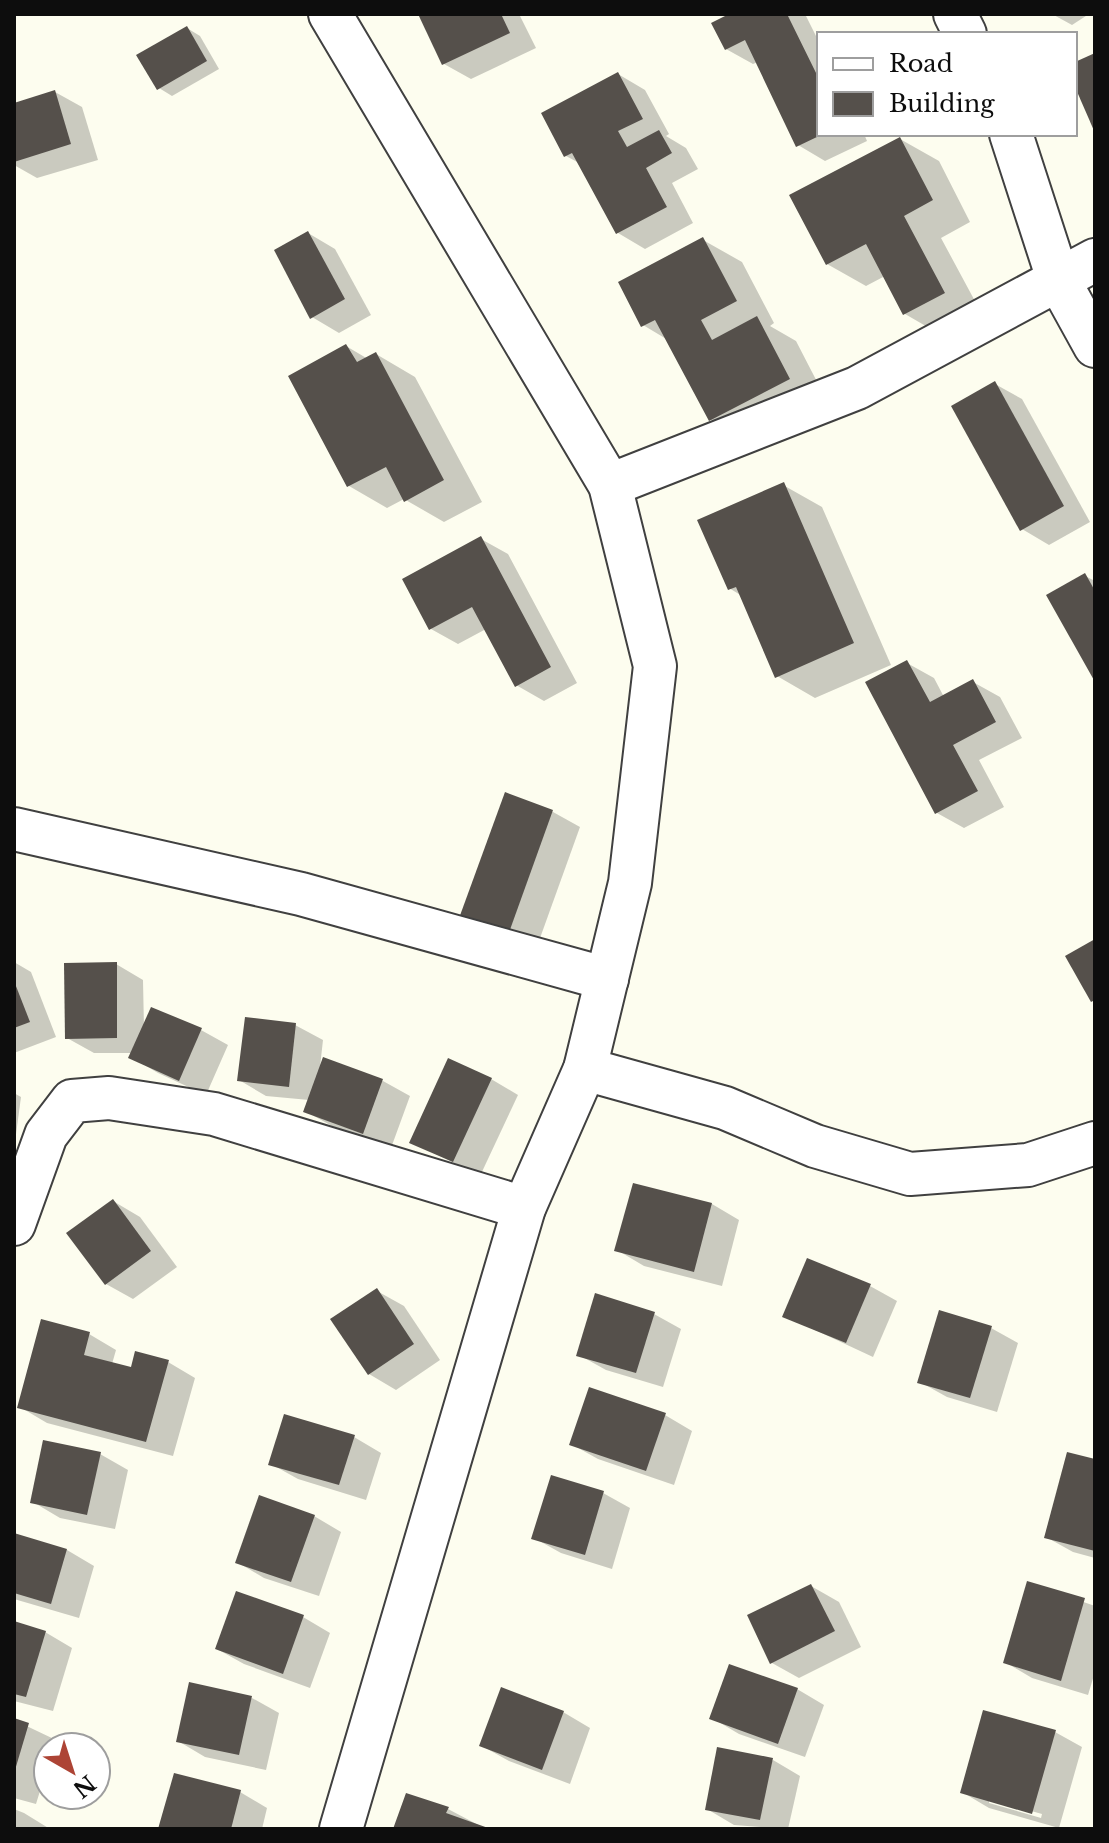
<svg xmlns="http://www.w3.org/2000/svg" width="1109" height="1843" font-family="'Libre Baskerville',serif">
  <style>
    .shadow { fill: #0003; fill-rule: evenodd }
    .building { fill: #55504b }
    .lines { fill: none; stroke-linecap: round; stroke-linejoin: round }
    .minor-casing { stroke: #404040; stroke-width: 46 }
    .minor { stroke: #fff; stroke-width: 42 }
  </style>
  <rect width="100%" height="100%" fill="#fdfdef"/>
  <g class="shadow">
    <path d="M420 14H519L536 48 471 79 444 64Z"/>
    <path d="M734 14H805L819 42V134H864L867 141 825 161 798 145 758 62 753 64 726 49Z"/>
    <path d="M1052 14H1089L1072 25Z"/>
    <path d="M187 28 200 36 219 69 172 96 159 88Z"/>
    <path d="M618 74 645 90 669 134 666 136 686 148 698 169 672 183 693 223 645 249 618 233 581 164 566 156Z"/>
    <path d="M55 92 82 107 98 160 37 178 14 165V105Z"/>
    <path d="M900 139 939 161 970 222 941 238 983 316 943 336 905 314 885 276 866 286 827 264Z"/>
    <path d="M308 233 335 249 371 315 339 333 312 317Z"/>
    <path d="M703 240 742 262 774 323 770 326 796 341 827 401 749 442 711 420 668 340 643 325Z"/>
    <path d="M346 346 368 359 376 354 415 377 482 502 444 522 404 499 387 508 349 486Z"/>
    <path d="M995 384 1022 399 1090 522 1049 545 1022 529Z"/>
    <path d="M783 485 822 507 891 665 815 698 777 676 742 596 729 588Z"/>
    <path d="M481 539 508 554 577 683 544 701 516 685 486 629 458 644 431 629Z"/>
    <path d="M1085 576 1095 581V678Z"/>
    <path d="M907 663 934 678 944 697 973 682 1000 697 1022 738 979 760 1004 807 964 828 937 813Z"/>
    <path d="M506 795 553 812 580 827 535 952 488 936Z"/>
    <path d="M14 962 31 972 56 1037 14 1053Z"/>
    <path d="M116 964 143 980 144 1028 201 1030 228 1045 206 1095 158 1073 131 1057 132 1053H94L67 1038Z"/>
    <path d="M295 1025 323 1040 320 1067 324 1060 383 1081 410 1096 391 1148 332 1126 305 1111 309 1100 266 1096 239 1080Z"/>
    <path d="M491 1079 518 1095 480 1176 412 1142Z"/>
    <path d="M14 1093 21 1097 15 1142 14 1141Z"/>
    <path d="M634 1185 712 1204 739 1220 722 1286 644 1266 617 1250Z"/>
    <path d="M113 1201 140 1217 177 1267 133 1299 106 1284Z"/>
    <path d="M870 1286 897 1301 873 1357 785 1316Z"/>
    <path d="M377 1291 404 1306 440 1360 396 1390 369 1374Z"/>
    <path d="M654 1314 681 1329 663 1387 606 1370 579 1355Z"/>
    <path d="M991 1328 1018 1343 997 1412 947 1397 920 1382Z"/>
    <path d="M89 1334 116 1350 112 1364 132 1369 168 1362 195 1378 173 1456 47 1423 20 1407Z"/>
    <path d="M665 1415 692 1431 674 1485 598 1459 571 1444Z"/>
    <path d="M354 1437 381 1453 366 1500 298 1479 271 1464Z"/>
    <path d="M100 1454 128 1470 115 1529 60 1518 33 1502Z"/>
    <path d="M1095 1461V1558L1073 1552 1046 1537Z"/>
    <path d="M603 1493 630 1508 612 1569 561 1553 534 1538Z"/>
    <path d="M314 1516 341 1532 319 1596 264 1578 237 1562Z"/>
    <path d="M14 1535 67 1550 94 1566 79 1618 14 1599Z"/>
    <path d="M1029 1583 1095 1606V1672L1088 1695 1032 1678 1005 1662Z"/>
    <path d="M811 1586 839 1602 861 1647 799 1678 772 1663Z"/>
    <path d="M237 1593 303 1617 330 1633 310 1688 244 1664 217 1649Z"/>
    <path d="M14 1623 45 1632 72 1648 53 1711 14 1701Z"/>
    <path d="M797 1689 824 1705 805 1757 739 1734 712 1718Z"/>
    <path d="M252 1698 279 1713 266 1770 205 1757 178 1741Z"/>
    <path d="M563 1712 590 1728 570 1784 509 1761 482 1746Z"/>
    <path d="M14 1720 56 1740 53 1747H48V1765L36 1804 14 1798Z"/>
    <path d="M1055 1732 1082 1747 1059 1828 989 1808 962 1792ZM989 1799 1042 1814 1041 1818 989 1803Z"/>
    <path d="M773 1760 800 1776 788 1829 734 1825 707 1809Z"/>
    <path d="M240 1792 267 1808 262 1829H162Z"/>
    <path d="M14 1809 24 1813 50 1829H14Z"/>
    <path d="M448 1809 486 1829H395Z"/>
  </g>
  <g class="building">
    <path d="M418 14H501L510 33 442 65Z"/>
    <path d="M729 14H787L819 79V136L796 147 745 40 725 50 711 23Z"/>
    <path d="M187 26 207 61 157 90 136 55Z"/>
    <path d="M1095 53V133L1075 87V62Z"/>
    <path d="M618 72 643 119 618 131 627 147 659 130 672 153 646 168 667 207 616 234 572 153 564 157 541 113Z"/>
    <path d="M55 90 71 144 14 162V103Z"/>
    <path d="M900 137 933 200 904 216 945 293 903 315 866 244 826 265 789 195Z"/>
    <path d="M308 231 345 299 310 319 274 250Z"/>
    <path d="M703 237 737 301 701 320 712 340 757 316 790 379 709 421 655 320 641 327 618 282Z"/>
    <path d="M346 344 357 362 376 352 444 480 404 502 386 467 347 487 288 376Z"/>
    <path d="M995 381 1064 506 1020 531 951 406Z"/>
    <path d="M784 482 854 643 775 678 736 587 728 590 697 520Z"/>
    <path d="M481 536 551 667 515 687 472 607 429 630 402 579Z"/>
    <path d="M1085 573 1095 591V682L1046 595Z"/>
    <path d="M907 660 930 702 973 679 996 722 953 745 978 791 935 814 865 682Z"/>
    <path d="M505 792 553 810 507 938 458 921Z"/>
    <path d="M1095 939V1000L1091 1002 1065 956Z"/>
    <path d="M117 962V1038L65 1039 64 963Z"/>
    <path d="M14 981 30 1022 14 1028Z"/>
    <path d="M151 1007 202 1028 179 1081 128 1058Z"/>
    <path d="M245 1017 296 1023 289 1087 237 1081Z"/>
    <path d="M323 1057 383 1079 363 1134 303 1112Z"/>
    <path d="M448 1058 492 1078 453 1162 409 1143Z"/>
    <path d="M633 1183 712 1203 694 1272 614 1251Z"/>
    <path d="M113 1199 151 1251 105 1285 66 1233Z"/>
    <path d="M807 1258 871 1284 846 1343 782 1317Z"/>
    <path d="M377 1288 414 1344 368 1375 330 1319Z"/>
    <path d="M595 1293 655 1312 636 1373 576 1356Z"/>
    <path d="M939 1310 992 1326 970 1398 917 1383Z"/>
    <path d="M41 1319 90 1332 84 1355 131 1367 135 1351 169 1360 146 1442 17 1408Z"/>
    <path d="M589 1387 666 1413 646 1471 569 1445Z"/>
    <path d="M284 1414 355 1435 339 1485 268 1465Z"/>
    <path d="M43 1440 101 1452 87 1515 30 1503Z"/>
    <path d="M1067 1452 1095 1459V1551L1044 1538Z"/>
    <path d="M551 1475 604 1491 585 1555 531 1539Z"/>
    <path d="M259 1495 315 1515 291 1582 235 1563Z"/>
    <path d="M14 1533 67 1549 51 1604 14 1593Z"/>
    <path d="M1027 1581 1085 1598 1061 1681 1003 1663Z"/>
    <path d="M811 1584 835 1631 770 1664 747 1615Z"/>
    <path d="M236 1591 304 1615 283 1674 215 1649Z"/>
    <path d="M14 1621 46 1631 26 1697 14 1694Z"/>
    <path d="M729 1664 798 1688 778 1744 709 1719Z"/>
    <path d="M189 1682 252 1696 239 1755 176 1742Z"/>
    <path d="M501 1687 564 1711 542 1770 479 1746Z"/>
    <path d="M983 1710 1056 1730 1032 1814 960 1793Z"/>
    <path d="M14 1718 29 1723 15 1770H14Z"/>
    <path d="M717 1747 773 1758 760 1820 705 1810Z"/>
    <path d="M174 1773 241 1790 231 1829H158Z"/>
    <path d="M406 1793 449 1807 446 1813 491 1829H393Z"/>
  </g>
  <g class="lines">
    <defs>
      <g id="minor">
        <path d="M330 14 610 485 655 666 630 883 585 1069 524 1208 341 1829"/>
        <path d="M955 14 965 34"/>
        <path d="M1011 134 1058 279 1095 346"/>
        <path d="M610 485 857 388 1095 260"/>
        <path d="M14 829 301 894 607 979"/>
        <path d="M585 1069 725 1108 815 1146 910 1174 1028 1165 1095 1143"/>
        <path d="M14 1224 46 1135 72 1101 109 1098 214 1114 524 1208"/>
      </g>
    </defs>
    <use href="#minor" class="minor-casing"/>
    <use href="#minor" class="minor"/>
  </g>
  <rect width="1109" height="1843" fill="none" stroke="#0d0d0d" stroke-width="32"/>
  <rect x="817" y="32" width="260" height="104" fill="#ffffff" stroke="#9e9e9e" stroke-width="2"/>
  <rect x="833" y="58" width="40" height="12" fill="#ffffff" stroke="#9e9e9e" stroke-width="2"/>
  <text x="889" y="72" font-size="24" fill="#0d0d0d">Road</text>
  <rect x="833" y="92" width="40" height="24" fill="#55504b" stroke="#9e9e9e" stroke-width="2"/>
  <text x="889" y="112" font-size="24" fill="#0d0d0d">Building</text>
  <g transform="translate(72 1771) rotate(141)"><circle r="38" fill="#ffffff" stroke="#9e9e9e" stroke-width="2"/>
  <path d="M0-6L14 30L0 20L-14 30Z" fill="#ad4435"/>
  <text y="-12" font-size="22" font-weight="bold" text-anchor="middle" fill="#0d0d0d">N</text>
  </g>
</svg>
